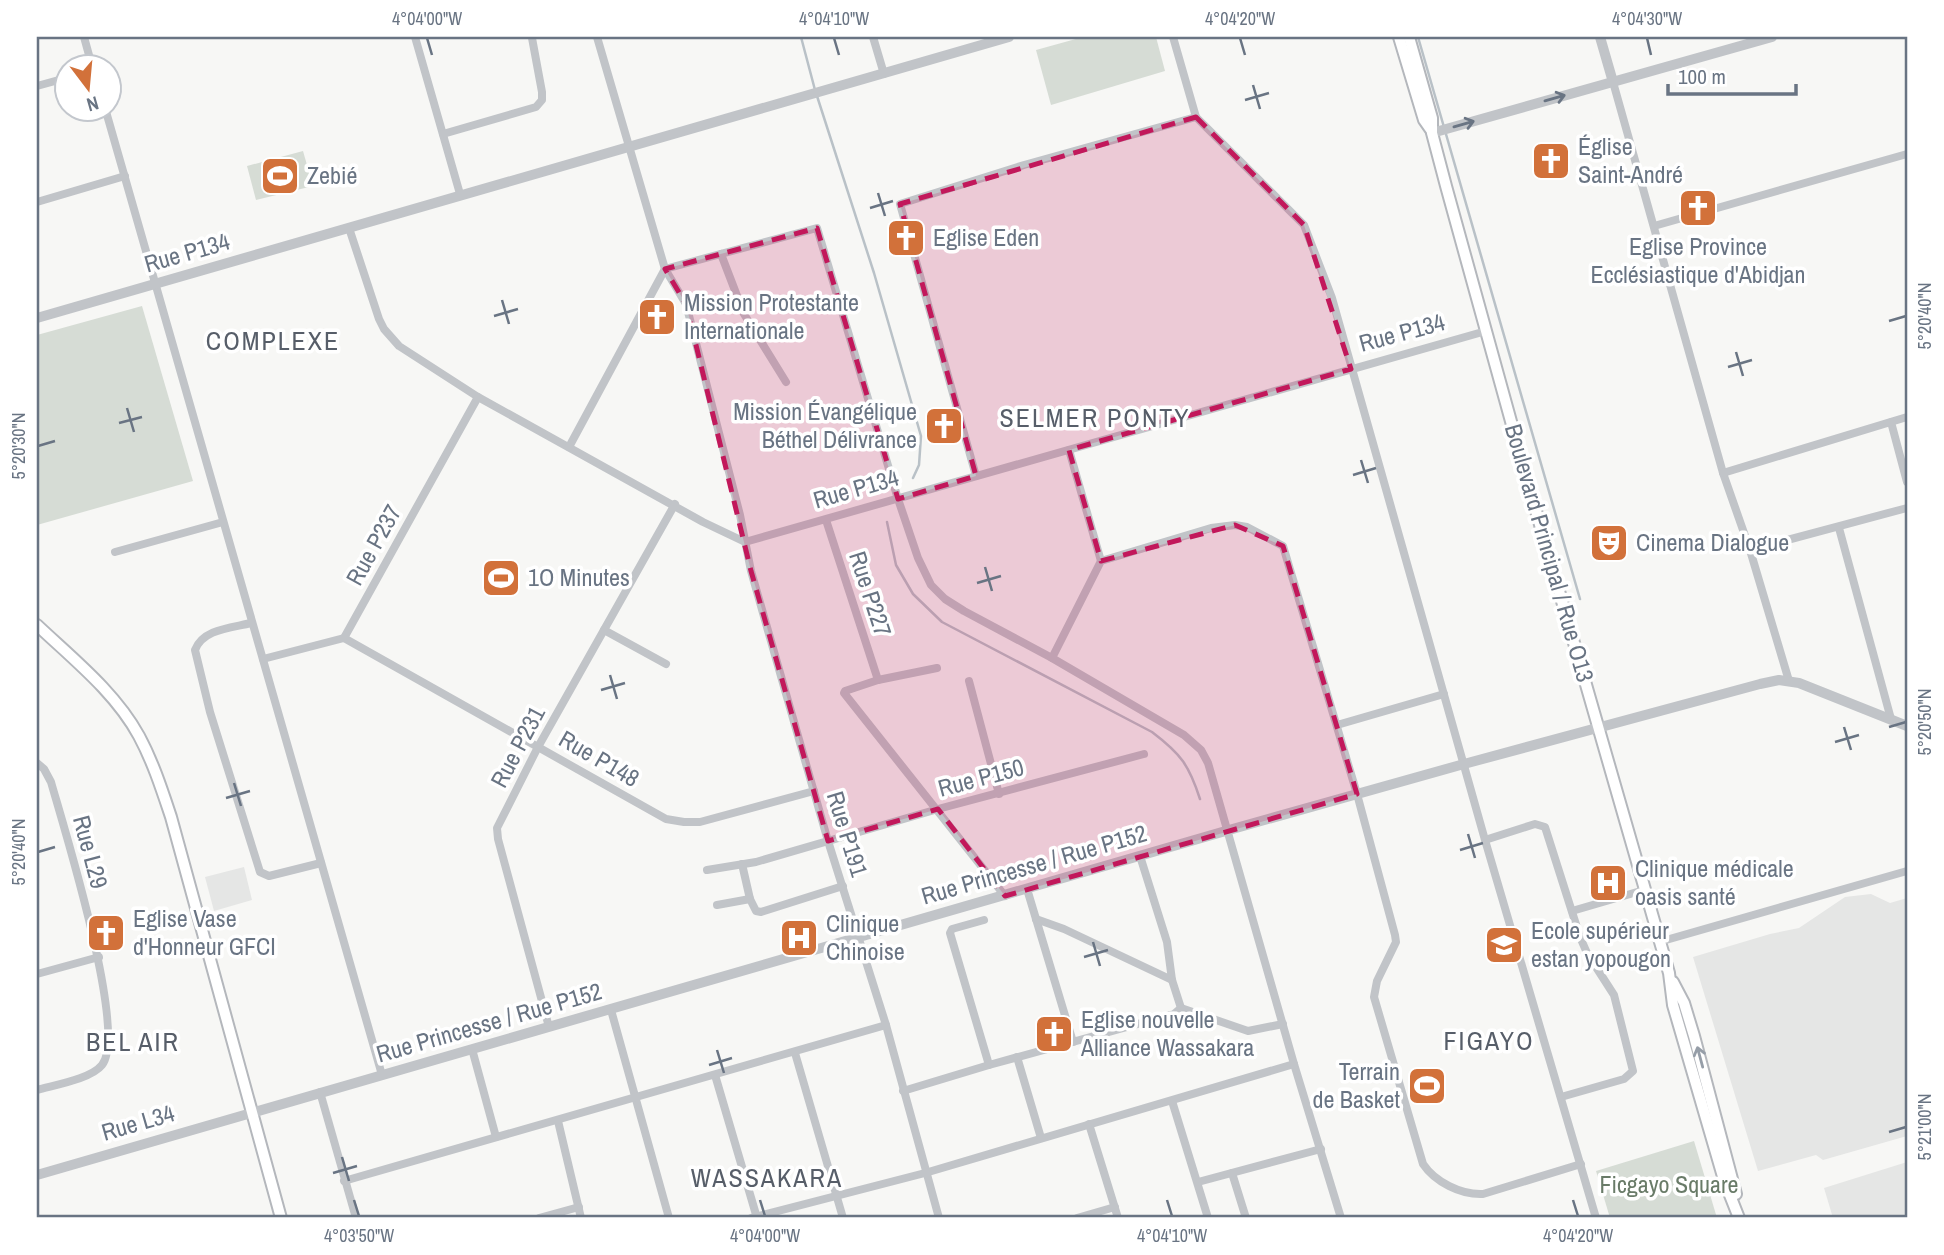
<svg xmlns="http://www.w3.org/2000/svg" width="1944" height="1255" font-family="'Archivo Narrow',sans-serif">
  <style>
    .built { fill: #e5e6e5 }
    .green { fill: #d6dcd5 }
    .lines { fill: none; stroke-linecap: round; stroke-linejoin: round }
    .stream { stroke: #b9c1c7; stroke-width: 2.5 }
    .secondary-casing { stroke: #b4b7bc; stroke-width: 14 }
    .minor { stroke: #c1c4c8; stroke-width: 8 }
    .tertiary { stroke: #c1c4c8; stroke-width: 10 }
    .secondary { stroke: #fff; stroke-width: 10 }
    .oneway { stroke: #697483 }
    .oneway2 { stroke: #969ea8 }
    .marked { fill: #c2185b; fill-opacity: 0.2; stroke: #c2185b; stroke-width: 5; stroke-dasharray: 14 9; stroke-linejoin: round }
    .ticks { fill: none; stroke: #697483; stroke-width: 2.5 }
    .labels { text-anchor: middle; stroke-width: 7; stroke-linejoin: round; paint-order: stroke }
    .poi-label { font-size: 24px; fill: #697483; stroke: #fff; text-anchor: start }
    .street-label { font-size: 24px; fill: #697483; stroke: #fff }
    .park-label { font-size: 24px; fill: #697b68; stroke: #fff }
    .neighbourhood-label { font-size: 26px; letter-spacing: 2px; fill: #575e69; stroke: #fff }
    .neatline { fill: none; stroke: #697483; stroke-width: 2.5 }
    .ticks-label { font-size: 18px; text-anchor: middle; fill: #697483 }
  </style>
  <rect width="100%" height="100%" fill="#f7f7f5"/>
  <g class="built">
    <path d="M244 867 252 900 214 911 205 877Z"/>
    <path d="M1871 894 1890 903 1907 898V1136L1823 1160 1816 1155 1758 1171 1693 957 1770 934 1799 928 1845 897Z"/>
    <path d="M1907 1162V1218H1833L1824 1188Z"/>
  </g>
  <g class="green">
    <path d="M1083 37H1156L1165 71 1051 105 1036 50Z"/>
    <path d="M303 151 313 186 256 200 247 166Z"/>
    <path d="M142 306 193 481 37 525V335Z"/>
    <path d="M1694 1141 1717 1218H1610L1596 1171Z"/>
  </g>
  <g class="lines">
    <g class="stream">
      <path d="M801 37 815 90"/>
      <path d="M1418 37 1580 599"/>
      <path d="M817 96 874 273 921 436 919 465 913 478"/>
      <path d="M887 522 896 565 913 594 942 622 1152 732C1181 754 1189 765 1200 799"/>
    </g>
    <defs>
      <g id="secondary">
        <path d="M1399 37 1424 120 1431 130"/>
        <path d="M1409 37 1432 118V133L1446 186 1528 483 1669 973 1673 1005 1724 1180 1739 1218"/>
        <path d="M37 625C73 659 115 692 139 736 153 762 162 790 171 817L281 1218"/>
        <path d="M1673 982 1684 1003 1694 1036 1736 1194"/>
      </g>
    </defs>
    <use href="#secondary" class="secondary-casing"/>
    <g class="minor">
      <path d="M84 37 92 66"/>
      <path d="M415 37 460 194"/>
      <path d="M597 37 665 269 686 304 740 515 751 571 828 841 886 1025 939 1218"/>
      <path d="M873 37 884 74"/>
      <path d="M1173 37 1196 117 1304 225 1332 298 1485 840 1596 1218"/>
      <path d="M1613 82 1723 473 1750 550 1789 681"/>
      <path d="M37 86 66 78"/>
      <path d="M105 108 382 1075"/>
      <path d="M443 134 536 107 542 100V92L532 38"/>
      <path d="M37 202 125 176"/>
      <path d="M1654 226 1907 154"/>
      <path d="M349 228 379 319 384 329 399 346 478 397 703 522 745 542 1486 331"/>
      <path d="M721 254 744 314 786 382"/>
      <path d="M1891 422 1907 482"/>
      <path d="M569 447 665 269 817 228 898 499 918 558 931 585 945 599 964 611 1052 658 1184 735 1201 750 1208 763 1294 1064 1341 1218"/>
      <path d="M1069 450 1101 561"/>
      <path d="M1723 473 1907 417"/>
      <path d="M976 476 900 204 1024 165 1196 117"/>
      <path d="M826 520 878 680"/>
      <path d="M1839 528 1891 719"/>
      <path d="M1750 550 1907 508"/>
      <path d="M115 552 223 522"/>
      <path d="M251 623C231 628 203 629 195 650L210 712 260 872 269 876 321 863"/>
      <path d="M604 630 666 664"/>
      <path d="M344 638 666 819 684 822H700L814 791"/>
      <path d="M1052 658 1101 561 1211 528 1235 525 1247 527 1283 546 1357 794 1395 935 1396 942 1377 981 1374 997 1423 1164C1435 1182 1461 1195 1483 1194L1581 1164"/>
      <path d="M263 659 344 638 478 397"/>
      <path d="M937 668 878 680 845 691 844 693 1005 896"/>
      <path d="M969 681 999 794"/>
      <path d="M1337 725 1444 694"/>
      <path d="M37 763 44 769 51 782C64 828 128 1033 102 1065 91 1079 54 1085 37 1090"/>
      <path d="M1485 840 1535 824 1545 827 1580 937 1587 953 1614 995 1633 1071 1624 1079 1561 1097"/>
      <path d="M1140 856 1167 942 1172 980 1181 1008"/>
      <path d="M742 864 750 899 756 911 761 912 843 886"/>
      <path d="M707 870 756 862 938 809 1144 754"/>
      <path d="M1027 889 1073 1042"/>
      <path d="M717 905 750 899"/>
      <path d="M1572 911 1644 890"/>
      <path d="M1036 919 1064 929 1172 980"/>
      <path d="M984 920 952 929 950 933 989 1065"/>
      <path d="M1659 942 1907 871"/>
      <path d="M37 974 99 957"/>
      <path d="M1181 1008 1248 1031 1283 1024"/>
      <path d="M611 1010 669 1218"/>
      <path d="M549 1027 498 839 497 828 538 747 675 504"/>
      <path d="M472 1049 496 1137"/>
      <path d="M795 1053 843 1218"/>
      <path d="M1017 1057 1041 1138"/>
      <path d="M715 1075 757 1218"/>
      <path d="M903 1091 989 1065 1174 1014 1181 1008"/>
      <path d="M320 1092 356 1218"/>
      <path d="M1172 1101 1208 1218"/>
      <path d="M558 1121 581 1218"/>
      <path d="M1089 1124 1118 1218"/>
      <path d="M1232 1173 1246 1218"/>
      <path d="M344 1181 886 1025"/>
      <path d="M1198 1182 1321 1149"/>
      <path d="M539 1218 579 1207"/>
      <path d="M751 1218 925 1173 1294 1064"/>
      <path d="M1077 1218 1115 1207"/>
    </g>
    <g class="tertiary">
      <path d="M1600 37 1613 82"/>
      <path d="M1432 133 1772 37"/>
      <path d="M37 318 1009 37"/>
      <path d="M37 1175 1229 830 1464 764 1760 684 1779 680 1799 683 1907 726"/>
    </g>
    <use href="#secondary" class="secondary"/>
  </g>
  <defs><path id="oneway-shaft" d="M-6 0H5M1.5-3L5.5 0L1.5 3" fill="none" stroke-width="1.6" stroke-linecap="round" stroke-linejoin="round" transform="scale(1.75)"/></defs>
  <g class="oneway">
    <use href="#oneway-shaft" transform="translate(1555 98) rotate(-16)"/>
    <use href="#oneway-shaft" transform="translate(1464 124) rotate(-16)"/>
  </g>
  <use class="oneway2" href="#oneway-shaft" transform="translate(1700 1057) rotate(-105)"/>
  <path class="marked" d="M1196 117 1304 225 1351 369 1069 450 1101 561 1235 525 1283 546 1357 794 1005 896 938 809 828 841 751 571 686 304 665 269 817 228 898 499 976 476 900 204Z"/>
  <path class="ticks" d="M427 38 432 55M834 38 839 55M1240 38 1245 55M1647 38 1651 55M1253 85 1260 109M1245 100 1269 93M878 193 885 216M870 208 893 201M502 300 509 324M494 316 518 309M1889 321 1906 316M1736 352 1743 376M1728 367 1752 360M127 408 134 432M119 423 142 417M38 446 55 441M1361 460 1368 483M1353 475 1376 468M985 567 992 591M977 583 1001 576M610 675 617 699M601 690 625 683M1844 727 1851 750M1889 727 1906 722M1835 742 1859 735M234 783 241 806M226 798 250 791M1468 834 1475 858M1460 850 1483 843M38 852 55 847M1093 942 1100 966M1084 957 1108 950M717 1050 724 1073M709 1065 732 1058M1889 1132 1906 1127M342 1157 349 1181M333 1173 357 1166M354 1200 359 1216M760 1200 765 1216M1167 1200 1172 1216M1573 1200 1578 1216"/>
  <defs>
    <symbol id="church-square" viewBox="-11 -11 22 22"><rect x="-9" y="-9" width="18" height="18" rx="4" fill="#d2713a" stroke="#fff"/><path d="M-1.2-6h2.4v3.5h3.3v2.4h-3.3V6h-2.4V-.1h-3.3v-2.4h3.3Z" fill="#fff"/></symbol>
    <symbol id="stadium-square" viewBox="-11 -11 22 22"><rect x="-9" y="-9" width="18" height="18" rx="4" fill="#d2713a" stroke="#fff"/><path d="M0-5a6.5 5 0 1 0 0 10a6.5 5 0 1 0 0-10ZM-3.5-1.8h7v3.6h-7Z" fill="#fff"/></symbol>
    <symbol id="theatre-square" viewBox="-11 -11 22 22"><rect x="-9" y="-9" width="18" height="18" rx="4" fill="#d2713a" stroke="#fff"/><path d="M-5-5.5Q0-4 5-5.5V0Q5 5 0 6Q-5 5-5 0ZM-3.3-2.5H-1v1.5H-3.3ZM1-2.5H3.3v1.5H1ZM-2.8 1Q0 5.5 2.8 1Z" fill="#fff"/></symbol>
    <symbol id="hospital-square" viewBox="-11 -11 22 22"><rect x="-9" y="-9" width="18" height="18" rx="4" fill="#d2713a" stroke="#fff"/><path d="M-5-5h3v3.5h4V-5h3V5h-3V1.5h-4V5h-3Z" fill="#fff"/></symbol>
    <symbol id="university-square" viewBox="-11 -11 22 22"><rect x="-9" y="-9" width="18" height="18" rx="4" fill="#d2713a" stroke="#fff"/><path d="M0-5L7-2L0 1L-7-2ZM-4 1L0 2.5L4 1V4Q0 6-4 4Z" fill="#fff"/></symbol>
  </defs>
  <g fill-rule="evenodd">
    <use href="#church-square" x="1529" y="139" width="44" height="44"/>
    <use href="#stadium-square" x="258" y="154" width="44" height="44"/>
    <use href="#church-square" x="1676" y="186" width="44" height="44"/>
    <use href="#church-square" x="884" y="216" width="44" height="44"/>
    <use href="#church-square" x="635" y="295" width="44" height="44"/>
    <use href="#church-square" x="922" y="404" width="44" height="44"/>
    <use href="#theatre-square" x="1587" y="521" width="44" height="44"/>
    <use href="#stadium-square" x="479" y="556" width="44" height="44"/>
    <use href="#hospital-square" x="1586" y="861" width="44" height="44"/>
    <use href="#church-square" x="84" y="911" width="44" height="44"/>
    <use href="#hospital-square" x="777" y="916" width="44" height="44"/>
    <use href="#university-square" x="1482" y="923" width="44" height="44"/>
    <use href="#church-square" x="1032" y="1012" width="44" height="44"/>
    <use href="#stadium-square" x="1405" y="1064" width="44" height="44"/>
  </g>
  <g class="labels">
    <g class="poi-label">
      <text x="1578" y="155">Église<tspan x="1578" dy="28">Saint-André</tspan></text>
      <text x="307" y="184">Zebié</text>
      <text x="933" y="246">Eglise Eden</text>
      <text x="1698" y="255" text-anchor="middle">Eglise Province<tspan x="1698" dy="28">Ecclésiastique d'Abidjan</tspan></text>
      <text x="684" y="311">Mission Protestante<tspan x="684" dy="28">Internationale</tspan></text>
      <text x="917" y="420" text-anchor="end">Mission Évangélique<tspan x="917" dy="28">Béthel Délivrance</tspan></text>
      <text x="1636" y="551">Cinema Dialogue</text>
      <text x="528" y="586">1O Minutes</text>
      <text x="1635" y="877">Clinique médicale<tspan x="1635" dy="28">oasis santé</tspan></text>
      <text x="133" y="927">Eglise Vase<tspan x="133" dy="28">d'Honneur GFCI</tspan></text>
      <text x="826" y="932">Clinique<tspan x="826" dy="28">Chinoise</tspan></text>
      <text x="1531" y="939">Ecole supérieur<tspan x="1531" dy="28">estan yopougon</tspan></text>
      <text x="1081" y="1028">Eglise nouvelle<tspan x="1081" dy="28">Alliance Wassakara</tspan></text>
      <text x="1400" y="1080" text-anchor="end">Terrain<tspan x="1400" dy="28">de Basket</tspan></text>
    </g>
    <g class="street-label">
      <text transform="translate(187 253) rotate(-16)" y="8">Rue P134</text>
      <text transform="translate(1402 333) rotate(-15)" y="8">Rue P134</text>
      <text transform="translate(856 489) rotate(-16)" y="8">Rue P134</text>
      <text transform="translate(374 545) rotate(-61)" y="8">Rue P237</text>
      <text transform="translate(1549 553) rotate(74)" y="8">Boulevard Principal / Rue O13</text>
      <text transform="translate(870 594) rotate(72)" y="8">Rue P227</text>
      <text transform="translate(518 747) rotate(-62)" y="8">Rue P231</text>
      <text transform="translate(599 759) rotate(30)" y="8">Rue P148</text>
      <text transform="translate(981 778) rotate(-15)" y="8">Rue P150</text>
      <text transform="translate(847 834) rotate(73)" y="8">Rue P191</text>
      <text transform="translate(90 852) rotate(75)" y="8">Rue L29</text>
      <text transform="translate(1034 865) rotate(-16)" y="8">Rue Princesse / Rue P152</text>
      <text transform="translate(489 1023) rotate(-16)" y="8">Rue Princesse / Rue P152</text>
      <text transform="translate(138 1123) rotate(-16)" y="8">Rue L34</text>
    </g>
    <g class="park-label">
      <text x="1669" y="1193">Ficgayo Square</text>
    </g>
    <g class="neighbourhood-label">
      <text x="273" y="350">COMPLEXE</text>
      <text x="1095" y="427">SELMER PONTY</text>
      <text x="1489" y="1050">FIGAYO</text>
      <text x="133" y="1051">BEL AIR</text>
      <text x="767" y="1187">WASSAKARA</text>
    </g>
  </g>
  <rect width="1944" height="1255" fill="none" stroke="#ffffff" stroke-width="77"/>
  <g transform="translate(88 88) rotate(164)"><circle r="33" fill="#ffffff" stroke="#c3c7cd" stroke-width="2"/>
  <path d="M0-5L12 26L0 18L-12 26Z" fill="#d2713a"/>
  <text y="-10" font-size="19" font-weight="bold" text-anchor="middle" fill="#697483">N</text>
  </g>
  <path d="M1668 84v10h128v-10" fill="none" stroke="#697483" stroke-width="3.5"/>
  <text x="1678" y="84" font-size="21" fill="#697483" stroke="#ffffff" stroke-width="5" paint-order="stroke">100 m</text>
  <rect x="38" y="38" width="1868" height="1178" class="neatline"/>
  <g class="ticks-label">
    <text x="427" y="25">4°04'00"W</text>
    <text x="834" y="25">4°04'10"W</text>
    <text x="1240" y="25">4°04'20"W</text>
    <text x="1647" y="25">4°04'30"W</text>
    <text transform="translate(1925 316) rotate(-90)" y="6">5°20'40"N</text>
    <text transform="translate(19 446) rotate(-90)" y="6">5°20'30"N</text>
    <text transform="translate(1925 722) rotate(-90)" y="6">5°20'50"N</text>
    <text transform="translate(19 852) rotate(-90)" y="6">5°20'40"N</text>
    <text transform="translate(1925 1127) rotate(-90)" y="6">5°21'00"N</text>
    <text x="359" y="1242">4°03'50"W</text>
    <text x="765" y="1242">4°04'00"W</text>
    <text x="1172" y="1242">4°04'10"W</text>
    <text x="1578" y="1242">4°04'20"W</text>
  </g>
</svg>
